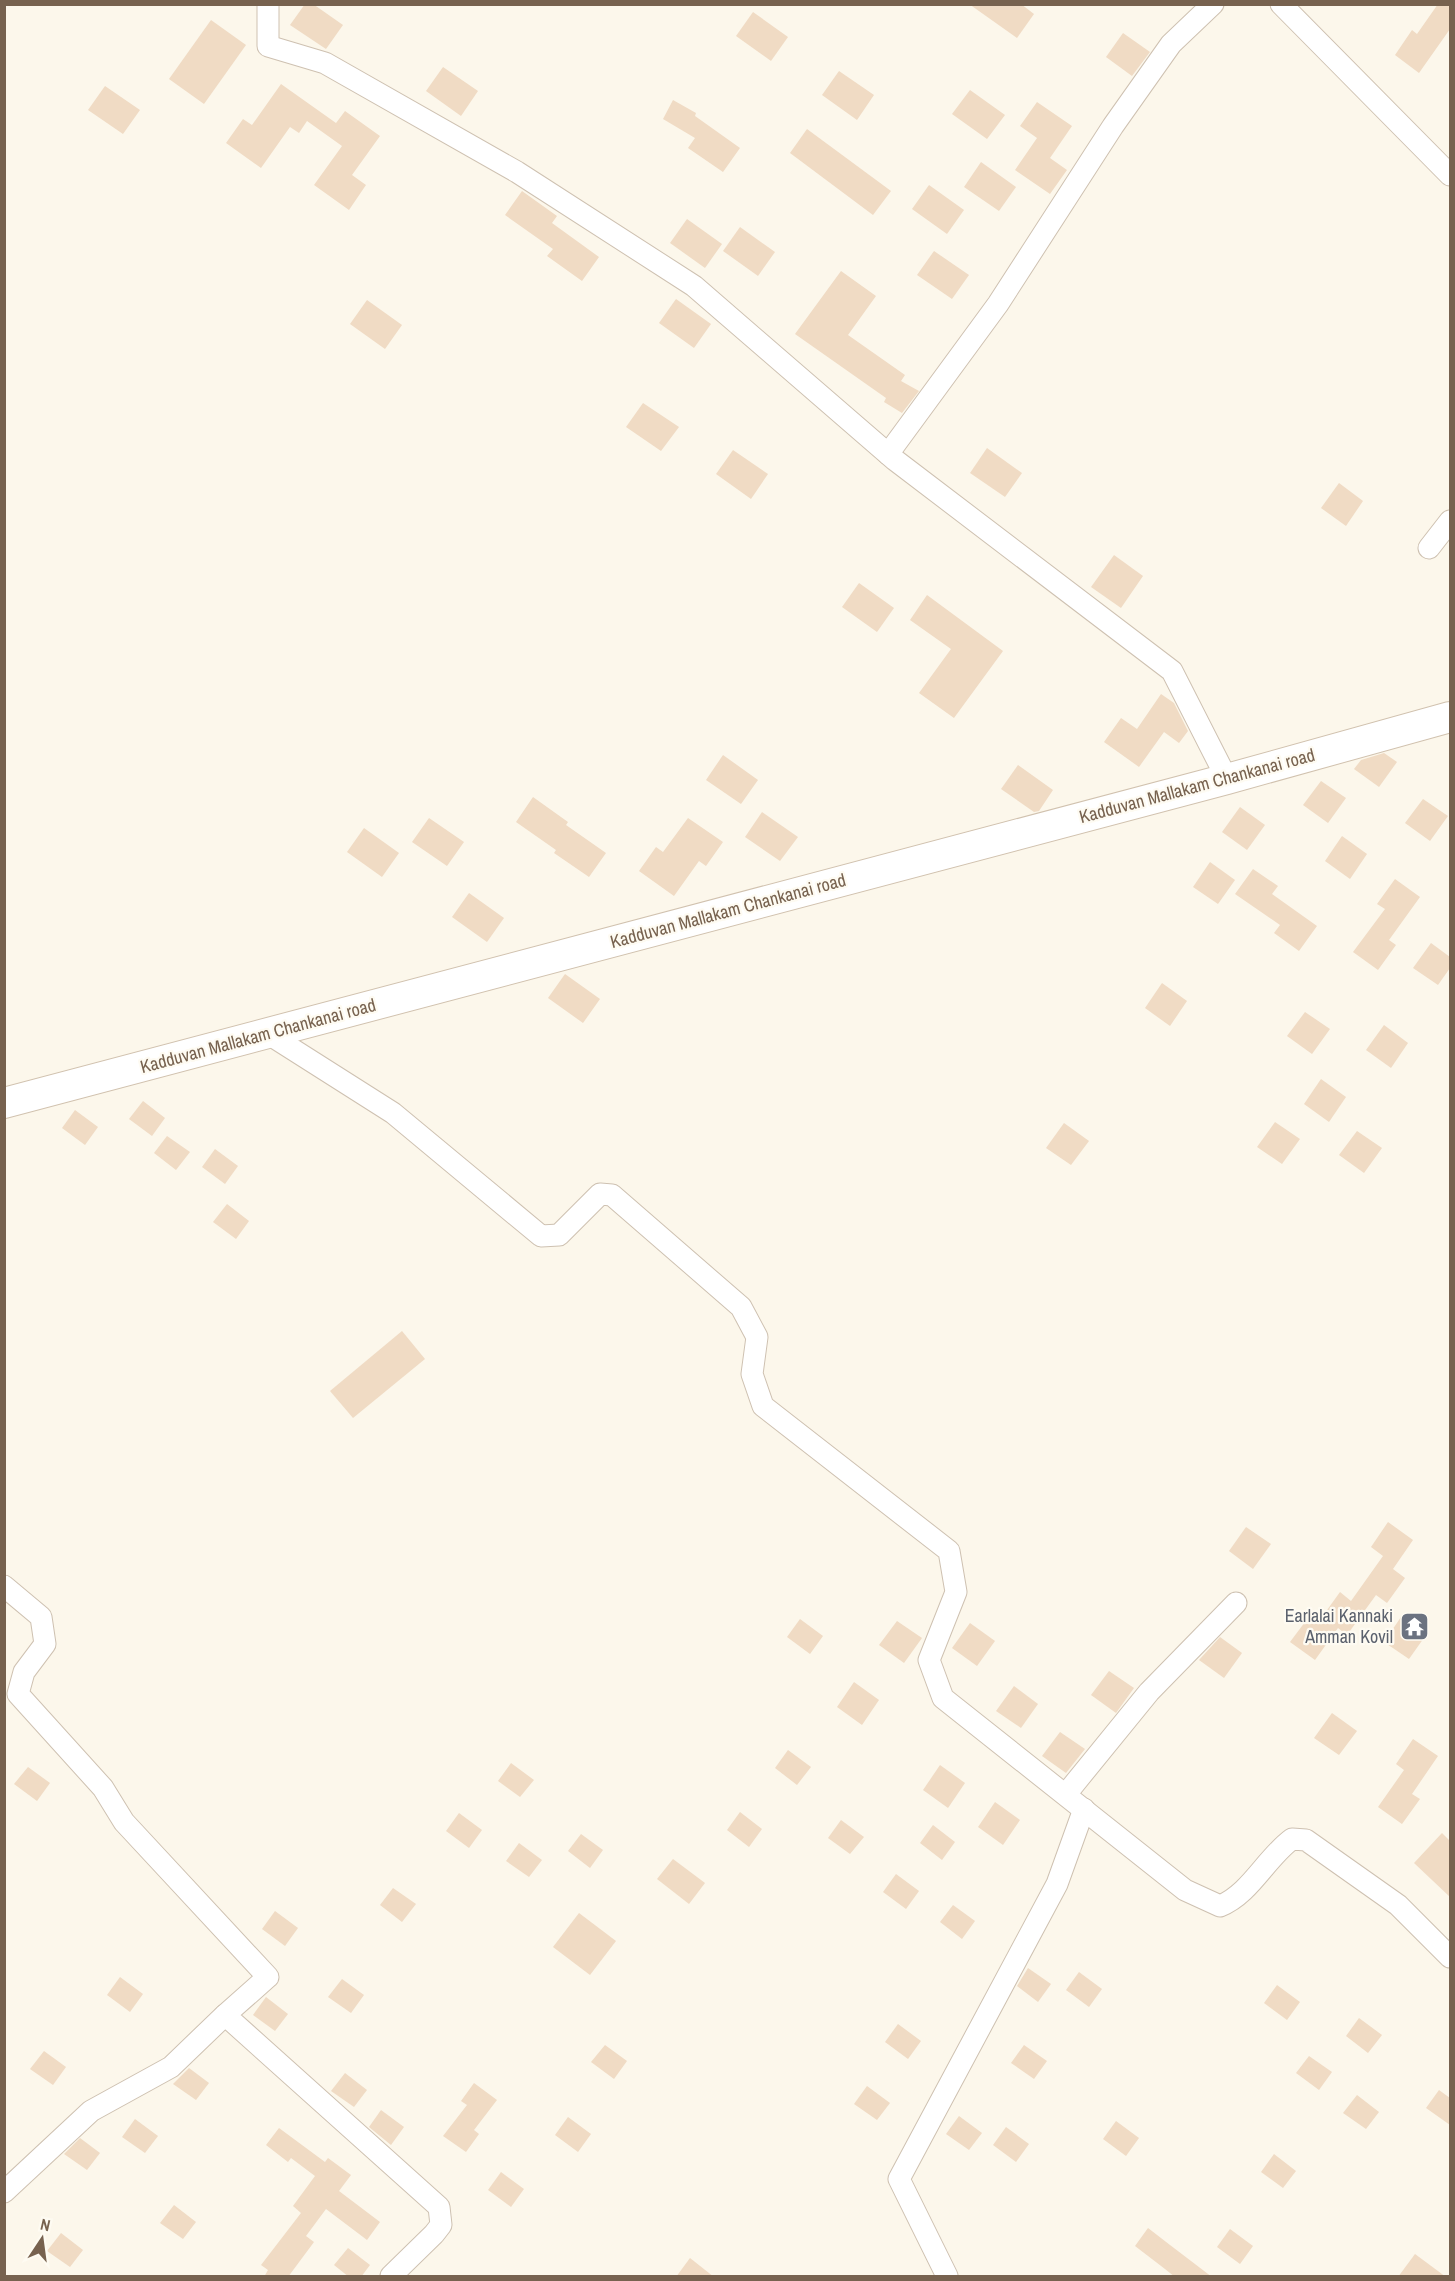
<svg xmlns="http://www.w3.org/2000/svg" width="1455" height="2281" font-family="'Archivo Narrow',sans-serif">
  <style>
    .building { fill: #f0dbc4 }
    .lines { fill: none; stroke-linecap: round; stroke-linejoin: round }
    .street-casing { stroke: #cec1b1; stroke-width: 23 }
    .secondary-casing { stroke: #d1c2af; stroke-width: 32 }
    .street { stroke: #fff; stroke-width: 21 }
    .secondary { stroke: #fff; stroke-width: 30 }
    .labels { text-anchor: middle; stroke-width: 4.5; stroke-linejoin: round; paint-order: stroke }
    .street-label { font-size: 18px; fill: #77624f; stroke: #fefbf2 }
    .worship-label { font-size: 18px; fill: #5b616d; stroke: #fefbf2; text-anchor: end }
  </style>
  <rect width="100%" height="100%" fill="#fcf7eb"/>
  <g class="building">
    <path d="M305 4H313L343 25 326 49 290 25Z"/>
    <path d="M969 4H1021L1034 14 1017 38Z"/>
    <path d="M1438 4H1450V29L1419 73 1395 55 1412 30 1417 34Z"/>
    <path d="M753 12 788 37 771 61 736 36Z"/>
    <path d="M211 20 246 45 204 104 169 79Z"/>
    <path d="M1123 33 1150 52 1132 76 1106 57Z"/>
    <path d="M443 67 478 91 461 116 426 91Z"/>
    <path d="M839 71 874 95 857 120 822 95Z"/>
    <path d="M281 84 336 123 345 111 380 136 352 175 366 185 349 210 314 185 342 146 307 121 299 133 290 127 261 168 226 143 243 119 252 125Z"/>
    <path d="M105 86 140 110 123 134 88 110Z"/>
    <path d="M970 90 1005 115 987 139 952 114Z"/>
    <path d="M673 100 696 113 695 116 740 148 723 172 688 148 695 138 663 119Z"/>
    <path d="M1037 102 1072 126 1050 158 1067 170 1050 194 1015 170 1037 138 1020 126Z"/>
    <path d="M807 129 891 191 873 215 790 153Z"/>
    <path d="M981 162 1016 187 999 211 964 187Z"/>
    <path d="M929 185 964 210 947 234 912 209Z"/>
    <path d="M522 191 557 216 552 223 599 257 582 281 547 256 553 249 505 215Z"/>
    <path d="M687 219 722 244 705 268 670 243Z"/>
    <path d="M740 227 775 252 758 276 723 251Z"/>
    <path d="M934 251 969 275 952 299 917 275Z"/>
    <path d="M841 271 876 296 848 335 905 375 901 381 919 391 902 413 884 402 886 398 795 334Z"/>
    <path d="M676 299 711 324 694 348 659 323Z"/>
    <path d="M367 300 402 325 385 349 350 324Z"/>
    <path d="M643 403 679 427 661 451 626 427Z"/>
    <path d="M987 448 1022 473 1005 497 970 473Z"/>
    <path d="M733 450 768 474 751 499 716 474Z"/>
    <path d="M1339 483 1363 501 1346 526 1321 508Z"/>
    <path d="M1114 555 1143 576 1121 608 1091 587Z"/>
    <path d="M859 583 894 608 877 632 842 607Z"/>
    <path d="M927 595 1003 651 954 718 919 693 951 649 910 620Z"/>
    <path d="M1161 694 1174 703 1188 731 1179 743 1164 732 1139 767 1104 742 1121 718 1137 729Z"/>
    <path d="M1384 753 1397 762 1379 787 1354 769 1361 760Z"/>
    <path d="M723 755 758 780 741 804 706 780Z"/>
    <path d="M1018 765 1053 790 1039 811 1034 812 1001 789Z"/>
    <path d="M1321 781 1346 798 1328 823 1303 805Z"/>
    <path d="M533 797 568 822 566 825 606 853 589 877 554 853 556 850 516 822Z"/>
    <path d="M1423 799 1448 816 1430 841 1405 823Z"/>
    <path d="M1240 807 1265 825 1247 850 1222 832Z"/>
    <path d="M762 812 798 837 780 861 745 837Z"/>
    <path d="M429 818 464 842 447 866 412 842Z"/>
    <path d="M688 818 723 842 706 866 699 861 674 896 639 871 656 847 663 852Z"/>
    <path d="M364 828 399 853 382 877 347 852Z"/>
    <path d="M1342 836 1367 854 1350 879 1325 861Z"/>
    <path d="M1210 862 1235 880 1218 904 1193 887Z"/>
    <path d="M1253 869 1278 886 1272 894 1317 926 1299 951 1274 933 1280 925 1235 894Z"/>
    <path d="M1395 879 1420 897 1389 940 1396 945 1378 970 1353 952 1385 909 1377 904Z"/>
    <path d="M469 893 504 918 487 942 452 917Z"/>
    <path d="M1431 943 1450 957V968L1438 985 1413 968Z"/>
    <path d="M565 974 600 999 583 1023 548 998Z"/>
    <path d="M1162 983 1187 1001 1170 1026 1145 1008Z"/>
    <path d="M1305 1012 1330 1029 1312 1054 1287 1036Z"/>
    <path d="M1384 1025 1408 1043 1391 1068 1366 1050Z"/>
    <path d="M1321 1079 1346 1097 1329 1122 1304 1104Z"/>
    <path d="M143 1101 165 1118 152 1136 129 1119Z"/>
    <path d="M75 1110 98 1127 85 1145 62 1128Z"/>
    <path d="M1275 1122 1300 1139 1282 1164 1257 1147Z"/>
    <path d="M1064 1123 1089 1141 1071 1165 1046 1148Z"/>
    <path d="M1357 1131 1382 1148 1364 1173 1339 1155Z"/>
    <path d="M167 1136 190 1152 176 1170 154 1153Z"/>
    <path d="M215 1149 238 1166 225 1184 202 1167Z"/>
    <path d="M227 1204 249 1221 236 1239 213 1222Z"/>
    <path d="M402 1331 425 1359 353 1418 330 1391Z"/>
    <path d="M1388 1522 1413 1540 1393 1569 1405 1578 1387 1603 1376 1595 1347 1635 1338 1628 1315 1660 1290 1642 1308 1618 1317 1624 1340 1592 1351 1601 1383 1556 1371 1547Z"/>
    <path d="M1246 1527 1271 1544 1253 1569 1229 1551Z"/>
    <path d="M1401 1617 1426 1635 1409 1659 1384 1642Z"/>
    <path d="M800 1619 823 1636 810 1654 787 1637Z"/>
    <path d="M897 1621 922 1638 904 1663 879 1645Z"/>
    <path d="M970 1623 995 1641 977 1666 952 1648Z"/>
    <path d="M1220 1637 1242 1653 1224 1678 1199 1660Z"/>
    <path d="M1109 1671 1134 1688 1116 1713 1091 1695Z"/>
    <path d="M854 1682 879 1700 862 1725 837 1707Z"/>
    <path d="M1014 1686 1038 1704 1021 1728 996 1711Z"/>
    <path d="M1332 1713 1357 1731 1339 1755 1314 1738Z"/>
    <path d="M1060 1732 1085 1749 1066 1773 1042 1756Z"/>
    <path d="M1413 1739 1438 1756 1412 1794 1420 1799 1402 1824 1378 1807 1404 1770 1396 1764Z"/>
    <path d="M788 1750 811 1767 797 1785 775 1768Z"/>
    <path d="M511 1763 534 1780 520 1797 498 1781Z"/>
    <path d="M940 1765 965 1783 948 1808 923 1790Z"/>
    <path d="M28 1767 50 1783 37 1801 14 1784Z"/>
    <path d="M995 1802 1020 1820 1003 1845 978 1827Z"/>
    <path d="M740 1812 762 1829 749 1847 727 1830Z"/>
    <path d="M459 1813 482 1830 469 1848 446 1831Z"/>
    <path d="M841 1820 864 1837 850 1854 828 1838Z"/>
    <path d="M933 1825 955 1842 942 1860 920 1843Z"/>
    <path d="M1442 1833 1450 1841V1897L1414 1863Z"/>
    <path d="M581 1834 603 1850 590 1868 568 1851Z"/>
    <path d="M519 1843 542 1860 529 1877 506 1861Z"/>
    <path d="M673 1859 705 1883 689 1904 657 1879Z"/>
    <path d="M896 1874 919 1891 906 1909 883 1892Z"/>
    <path d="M393 1888 416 1904 402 1922 380 1905Z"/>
    <path d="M953 1905 975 1921 962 1939 940 1922Z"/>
    <path d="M275 1911 298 1928 285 1946 262 1929Z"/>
    <path d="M579 1913 616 1941 590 1975 553 1947Z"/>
    <path d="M1028 1968 1051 1984 1038 2002 1017 1986Z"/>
    <path d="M1079 1972 1102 1989 1089 2007 1066 1990Z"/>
    <path d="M120 1977 143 1994 130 2012 107 1995Z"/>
    <path d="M342 1979 364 1995 351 2013 328 1997Z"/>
    <path d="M1277 1985 1300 2002 1287 2020 1264 2003Z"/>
    <path d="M266 1997 288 2014 275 2031 253 2015Z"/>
    <path d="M1359 2018 1382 2035 1368 2053 1346 2036Z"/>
    <path d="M898 2024 921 2041 908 2059 885 2042Z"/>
    <path d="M605 2045 627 2061 614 2079 591 2062Z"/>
    <path d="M1024 2045 1047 2061 1034 2079 1011 2063Z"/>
    <path d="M44 2051 66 2067 53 2085 30 2069Z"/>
    <path d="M1309 2056 1332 2072 1319 2090 1296 2073Z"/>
    <path d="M189 2068 209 2083 196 2100 173 2084Z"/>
    <path d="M345 2073 367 2090 354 2107 331 2091Z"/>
    <path d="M474 2083 497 2100 474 2130 479 2134 466 2152 443 2136 467 2105 461 2101Z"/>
    <path d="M867 2086 890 2103 877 2120 854 2104Z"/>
    <path d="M1439 2090 1450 2098V2125L1426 2108Z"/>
    <path d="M1357 2095 1379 2112 1366 2129 1343 2113Z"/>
    <path d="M381 2110 404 2127 391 2145 369 2127Z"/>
    <path d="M959 2116 982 2133 969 2150 946 2134Z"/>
    <path d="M568 2117 591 2134 578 2152 555 2135Z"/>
    <path d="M135 2119 158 2136 145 2153 122 2137Z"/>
    <path d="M1116 2121 1139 2138 1126 2156 1103 2139Z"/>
    <path d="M1006 2127 1029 2144 1016 2162 993 2145Z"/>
    <path d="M279 2128 325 2162 328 2158 351 2175 339 2191 380 2222 367 2240 326 2209 306 2236 314 2242 288 2277H264L268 2270 261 2265 301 2213 293 2206 315 2176 291 2158 288 2162 266 2145Z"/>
    <path d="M80 2138 100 2153 87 2170 64 2154Z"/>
    <path d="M1274 2154 1296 2171 1283 2188 1261 2172Z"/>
    <path d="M501 2172 524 2189 511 2207 488 2190Z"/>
    <path d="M174 2205 196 2222 183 2239 160 2223Z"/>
    <path d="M1148 2228 1170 2245 1212 2277H1175L1165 2269 1135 2246Z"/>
    <path d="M1230 2229 1253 2246 1240 2264 1217 2247Z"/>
    <path d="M61 2233 83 2250 70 2267 47 2251Z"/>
    <path d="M348 2248 370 2265 361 2277H349L334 2265Z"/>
    <path d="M1415 2254 1446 2277H1398Z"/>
    <path d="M690 2258 714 2277H676Z"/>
  </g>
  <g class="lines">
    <defs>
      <g id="street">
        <path d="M268 4V46L325 63 517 172 694 286 895 460 1172 671 1227 779"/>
        <path d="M1281 4 1450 175"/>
        <path d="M888 454 998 304 1113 126 1171 44 1213 4"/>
        <path d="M1429 548 1450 521"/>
        <path d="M267 1033 393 1113 541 1236 559 1235 600 1194 612 1195 741 1307 757 1337 752 1374 763 1406 949 1551 956 1592 929 1660 943 1698 1185 1890 1220 1906C1250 1894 1266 1858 1292 1839L1306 1840 1398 1905 1450 1957"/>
        <path d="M4 1586 41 1617 45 1644 24 1672 18 1694 103 1788 124 1822 268 1977 225 2015 439 2207 441 2225 434 2234 391 2276"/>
        <path d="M1066 1794 1149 1692 1236 1603"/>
        <path d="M4 2192 91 2111 171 2067 225 2015"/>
        <path d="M947 2276 899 2179 1057 1884 1084 1809"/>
      </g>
      <path id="secondary" d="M4 1103 1227 779 1450 717"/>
    </defs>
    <use href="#street" class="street-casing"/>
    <use href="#secondary" class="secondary-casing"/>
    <use href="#street" class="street"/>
    <use href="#secondary" class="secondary"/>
  </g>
  <defs>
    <symbol id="temple-square" viewBox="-11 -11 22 22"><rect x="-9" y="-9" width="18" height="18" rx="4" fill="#6b7280" stroke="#fefbf2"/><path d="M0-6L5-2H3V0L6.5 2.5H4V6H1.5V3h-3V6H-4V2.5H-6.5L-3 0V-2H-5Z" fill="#fff"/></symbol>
  </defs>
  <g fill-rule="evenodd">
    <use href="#temple-square" x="1398" y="1610" width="33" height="33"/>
  </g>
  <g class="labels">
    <g class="street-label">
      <text transform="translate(1197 786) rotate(-15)" y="6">Kadduvan Mallakam Chankanai road</text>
      <text transform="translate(728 911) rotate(-15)" y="6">Kadduvan Mallakam Chankanai road</text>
      <text transform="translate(258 1036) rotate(-15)" y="6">Kadduvan Mallakam Chankanai road</text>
    </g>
    <g class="worship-label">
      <text x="1393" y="1622">Earlalai Kannaki<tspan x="1393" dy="21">Amman Kovil</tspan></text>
    </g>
  </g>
  <rect width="1455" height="2281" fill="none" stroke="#77624f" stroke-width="12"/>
  <g transform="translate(42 2239) rotate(13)" stroke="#fefbf2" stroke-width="4.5" paint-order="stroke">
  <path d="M0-4.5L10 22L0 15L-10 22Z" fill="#77624f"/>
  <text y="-9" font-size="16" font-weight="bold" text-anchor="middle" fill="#77624f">N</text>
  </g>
</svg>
